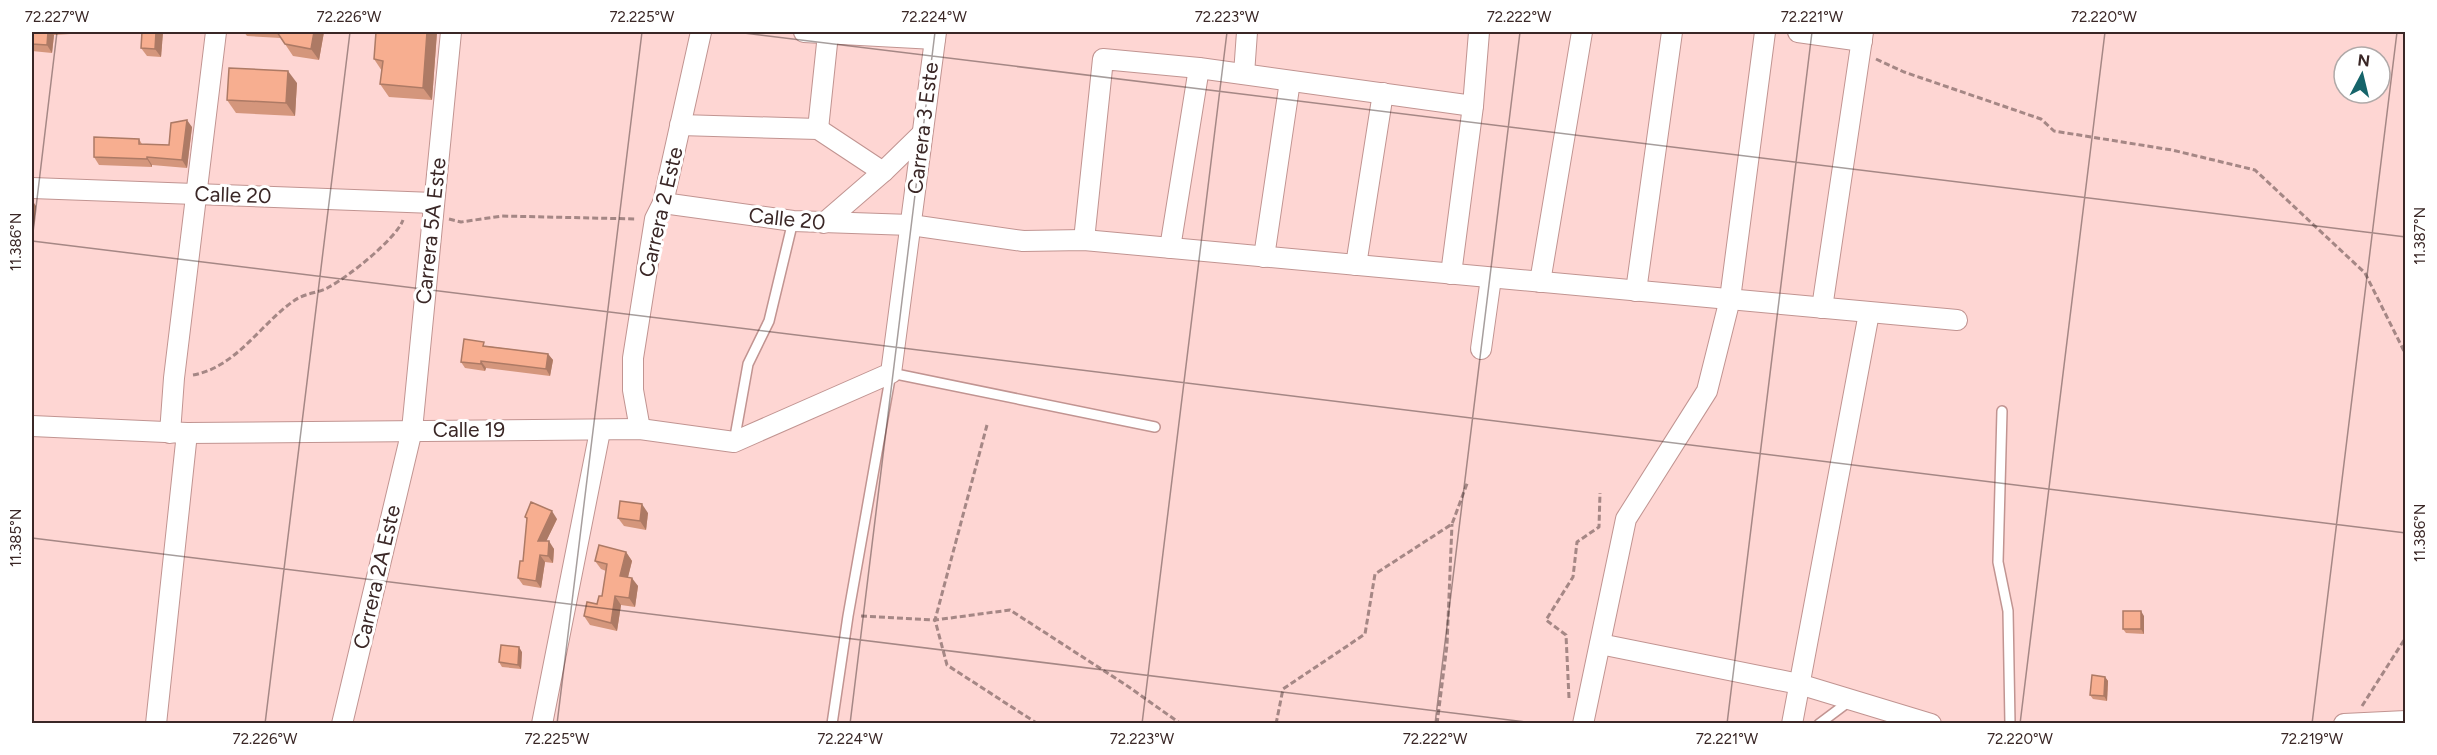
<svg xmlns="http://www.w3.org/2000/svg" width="2437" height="755" font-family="Figtree,sans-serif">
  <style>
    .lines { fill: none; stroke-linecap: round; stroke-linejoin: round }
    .lane-casing { stroke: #c19491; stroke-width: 12 }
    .street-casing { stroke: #c19491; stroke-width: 22 }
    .path { stroke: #a58785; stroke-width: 3; stroke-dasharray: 6 3; stroke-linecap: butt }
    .lane { stroke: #fff; stroke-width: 9 }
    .street { stroke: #fff; stroke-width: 20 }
    .wall { fill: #d4967c }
    .shaded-wall { fill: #ad7a65 }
    .building { fill: #f7ae90; stroke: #ad7a65; stroke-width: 1.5 }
    .ticks { fill: none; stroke: #3a2726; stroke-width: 1.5; stroke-opacity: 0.45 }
    .labels { text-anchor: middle; stroke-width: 6; stroke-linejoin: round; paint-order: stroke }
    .street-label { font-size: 21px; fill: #3a2726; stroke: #fff }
    .neatline { fill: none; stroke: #3a2726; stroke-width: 2 }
    .ticks-label { font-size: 15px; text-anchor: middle; fill: #3a2726 }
  </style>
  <rect width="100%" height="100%" fill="#fed6d3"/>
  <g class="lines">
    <defs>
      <g id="lane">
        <path d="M2002 411 1998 562 2008 611 2010 724"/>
        <path d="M734 442 748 364 769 321 793 221"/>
        <path d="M832 724 848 616 891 373 1155 427"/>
        <path d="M1819 724 1851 700"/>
      </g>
      <g id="street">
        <path d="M804 32 935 39"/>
        <path d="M1798 32 1862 41"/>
        <path d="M1244 74 1247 32"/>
        <path d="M680 125 818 129 883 172"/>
        <path d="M818 129 828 34"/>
        <path d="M32 188 434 203"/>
        <path d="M663 203 793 221 911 225 1023 241 1084 240 1957 320"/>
        <path d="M824 223 883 172 922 134"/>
        <path d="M1084 240 1103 59 1199 68 1473 106"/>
        <path d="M1170 248 1199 68"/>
        <path d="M1264 257 1290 81"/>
        <path d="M1356 265 1383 93"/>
        <path d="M1451 274 1473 106 1479 32"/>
        <path d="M1540 282 1582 32"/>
        <path d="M1636 291 1672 32"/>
        <path d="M1822 308 1863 32"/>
        <path d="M1481 349 1491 278"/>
        <path d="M32 426 187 433 640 429 734 442 891 373 936 32"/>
        <path d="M640 429 633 390V358L655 219 663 203 701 32"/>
        <path d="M170 433 174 378 216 32"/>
        <path d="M1600 644 1799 684 1931 724"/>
        <path d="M156 724 187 433"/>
        <path d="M342 724 412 430 451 32"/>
        <path d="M542 724 600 431"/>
        <path d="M1583 724 1626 519 1707 391 1730 299 1765 32"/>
        <path d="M1792 724 1869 313"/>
        <path d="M2344 724 2406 721"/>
      </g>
    </defs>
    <use href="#lane" class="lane-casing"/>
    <use href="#street" class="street-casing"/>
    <g class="path">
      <path d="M1876 59 1904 72 2041 119 2054 131 2172 150 2255 170 2365 273 2406 355"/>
      <path d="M449 219 461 222 502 216 637 219"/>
      <path d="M193 375C237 367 260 324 295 300 305 293 319 293 329 287 348 277 396 239 403 220"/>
      <path d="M861 616 935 620 987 425"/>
      <path d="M1569 698 1566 635 1546 620 1573 577 1577 542 1599 527 1600 493"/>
      <path d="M2362 706 2406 637"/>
      <path d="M1038 724 947 665 935 620 1010 610 1126 685 1181 724"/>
      <path d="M1276 724 1283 689 1365 634 1375 574 1452 524 1468 481"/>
      <path d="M1437 724 1447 645 1452 524"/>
    </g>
    <use href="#lane" class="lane"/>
    <use href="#street" class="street"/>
  </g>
  <g class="wall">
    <path d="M32 32H70V34L54 35 52 53 32 51Z"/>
    <path d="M142 32H163L161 57 147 56 141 48Z"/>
    <path d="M244 32H324L319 60 293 56 281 38 247 36Z"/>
    <path d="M376 32H437L432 100 389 97 380 84 382 71 374 59Z"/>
    <path d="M297 83 295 116 236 113 227 100Z"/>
    <path d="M192 127 187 168 152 165V167L99 165 94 157 139 139 142 144 169 145Z"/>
    <path d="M487 346 548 354 553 360 550 376 486 368 485 371 465 368 461 362Z"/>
    <path d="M648 513 646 530 624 526 618 518Z"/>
    <path d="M525 517 557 519 546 541 554 549 553 563 545 562 541 588 523 585 518 578 523 561 527 519Z"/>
    <path d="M626 552 632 561 628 577 638 586 635 607 621 605 617 631 590 625 584 616 597 604 602 596 606 571 601 569 595 561Z"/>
    <path d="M2144 616V634L2126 633 2123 629Z"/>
    <path d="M522 652 521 669 502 667 499 662Z"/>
    <path d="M2105 677 2108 681 2107 701 2093 699 2090 695Z"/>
  </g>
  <g class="shaded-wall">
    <path d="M48 32H52L54 35 52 53 47 45Z"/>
    <path d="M156 32H163L161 57 155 49Z"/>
    <path d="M314 32H324L319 60 311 49Z"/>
    <path d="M427 32H437L432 100 423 88Z"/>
    <path d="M288 71 297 83 295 116 286 103Z"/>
    <path d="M187 120 192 127 187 168 182 160Z"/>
    <path d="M147 157 152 165V167L147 159Z"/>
    <path d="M32 200 36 206 32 247Z"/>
    <path d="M548 354 553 360 550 376 546 369Z"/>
    <path d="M481 361 486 368 485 371 481 364Z"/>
    <path d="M642 504 648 513 646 530 640 521Z"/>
    <path d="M552 511 557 519 543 548 538 541Z"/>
    <path d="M549 541 554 549 553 563 548 556Z"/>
    <path d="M626 552 632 561 626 585 620 576Z"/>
    <path d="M540 555 545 562 541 588 536 581Z"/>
    <path d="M632 578 638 586 635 607 629 598Z"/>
    <path d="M615 596 621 605 617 631 611 623Z"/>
    <path d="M2141 611 2144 616V634L2141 629Z"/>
    <path d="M519 647 522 652 521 669 518 665Z"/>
    <path d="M2105 677 2108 681 2107 701 2104 696Z"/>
  </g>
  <g class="building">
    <path d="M32 32H48L47 45 32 44Z"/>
    <path d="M142 32H156L155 49 141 48Z"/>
    <path d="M277 32H314L311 49 285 44Z"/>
    <path d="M376 32H427L423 88 380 84 383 61 374 59Z"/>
    <path d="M229 68 288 71 286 103 227 100Z"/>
    <path d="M187 120 182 160 147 157V159L94 157V137L139 139V144L169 145 171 123Z"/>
    <path d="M464 339 484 342 483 346 548 354 546 369 481 361V364L461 362Z"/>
    <path d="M620 501 642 504 640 521 618 518Z"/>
    <path d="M531 502 552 511 538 541H549L548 556 540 555 536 581 518 578 520 561H523L527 518 525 517Z"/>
    <path d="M599 545 626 552 620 576 632 578 629 598 615 596 611 623 584 616 587 602 597 604 599 596H602L607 564 595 561Z"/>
    <rect x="2123" y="611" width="18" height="18"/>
    <path d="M501 645 519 647 518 665 499 662Z"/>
    <path d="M2092 675 2105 677 2104 696 2090 695Z"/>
  </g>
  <path class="ticks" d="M736 32 2406 237M32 241 57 32M32 241 2406 533M32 538 1543 724M265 724 350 32M557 724 642 32M850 724 935 32M1142 724 1227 32M1435 724 1520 32M1727 724 1812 32M2020 724 2105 32M2312 724 2397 32"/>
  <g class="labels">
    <g class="street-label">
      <text transform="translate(923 128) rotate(-83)" y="7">Carrera 3 Este</text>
      <text transform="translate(233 195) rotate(2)" y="7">Calle 20</text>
      <text transform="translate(661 212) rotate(-77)" y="7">Carrera 2 Este</text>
      <text transform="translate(787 219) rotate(6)" y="7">Calle 20</text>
      <text transform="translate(431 231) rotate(-84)" y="7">Carrera 5A Este</text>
      <text x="469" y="437">Calle 19</text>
      <text transform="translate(377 577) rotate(-77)" y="7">Carrera 2A Este</text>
    </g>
  </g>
  <rect width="2437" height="755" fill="none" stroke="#ffffff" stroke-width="66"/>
  <g transform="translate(2362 75) rotate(7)"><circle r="28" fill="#ffffff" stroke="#b0a9a8" stroke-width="1.5"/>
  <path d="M0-4.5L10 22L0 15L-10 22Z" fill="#15646a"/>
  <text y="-9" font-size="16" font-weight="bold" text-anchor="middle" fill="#3a2726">N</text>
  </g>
  <rect x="33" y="33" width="2371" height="689" class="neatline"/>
  <g class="ticks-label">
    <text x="57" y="22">72.227°W</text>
    <text x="349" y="22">72.226°W</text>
    <text x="642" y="22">72.225°W</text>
    <text x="934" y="22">72.224°W</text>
    <text x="1227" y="22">72.223°W</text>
    <text x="1519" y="22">72.222°W</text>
    <text x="1812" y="22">72.221°W</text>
    <text x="2104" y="22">72.220°W</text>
    <text transform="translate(2420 236) rotate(-90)" y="5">11.387°N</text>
    <text transform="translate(16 242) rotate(-90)" y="5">11.386°N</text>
    <text transform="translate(2420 533) rotate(-90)" y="5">11.386°N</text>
    <text transform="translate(16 538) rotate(-90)" y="5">11.385°N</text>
    <text x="265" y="744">72.226°W</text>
    <text x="557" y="744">72.225°W</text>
    <text x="850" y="744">72.224°W</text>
    <text x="1142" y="744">72.223°W</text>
    <text x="1435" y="744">72.222°W</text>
    <text x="1727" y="744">72.221°W</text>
    <text x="2020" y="744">72.220°W</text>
    <text x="2312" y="744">72.219°W</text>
  </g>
</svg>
